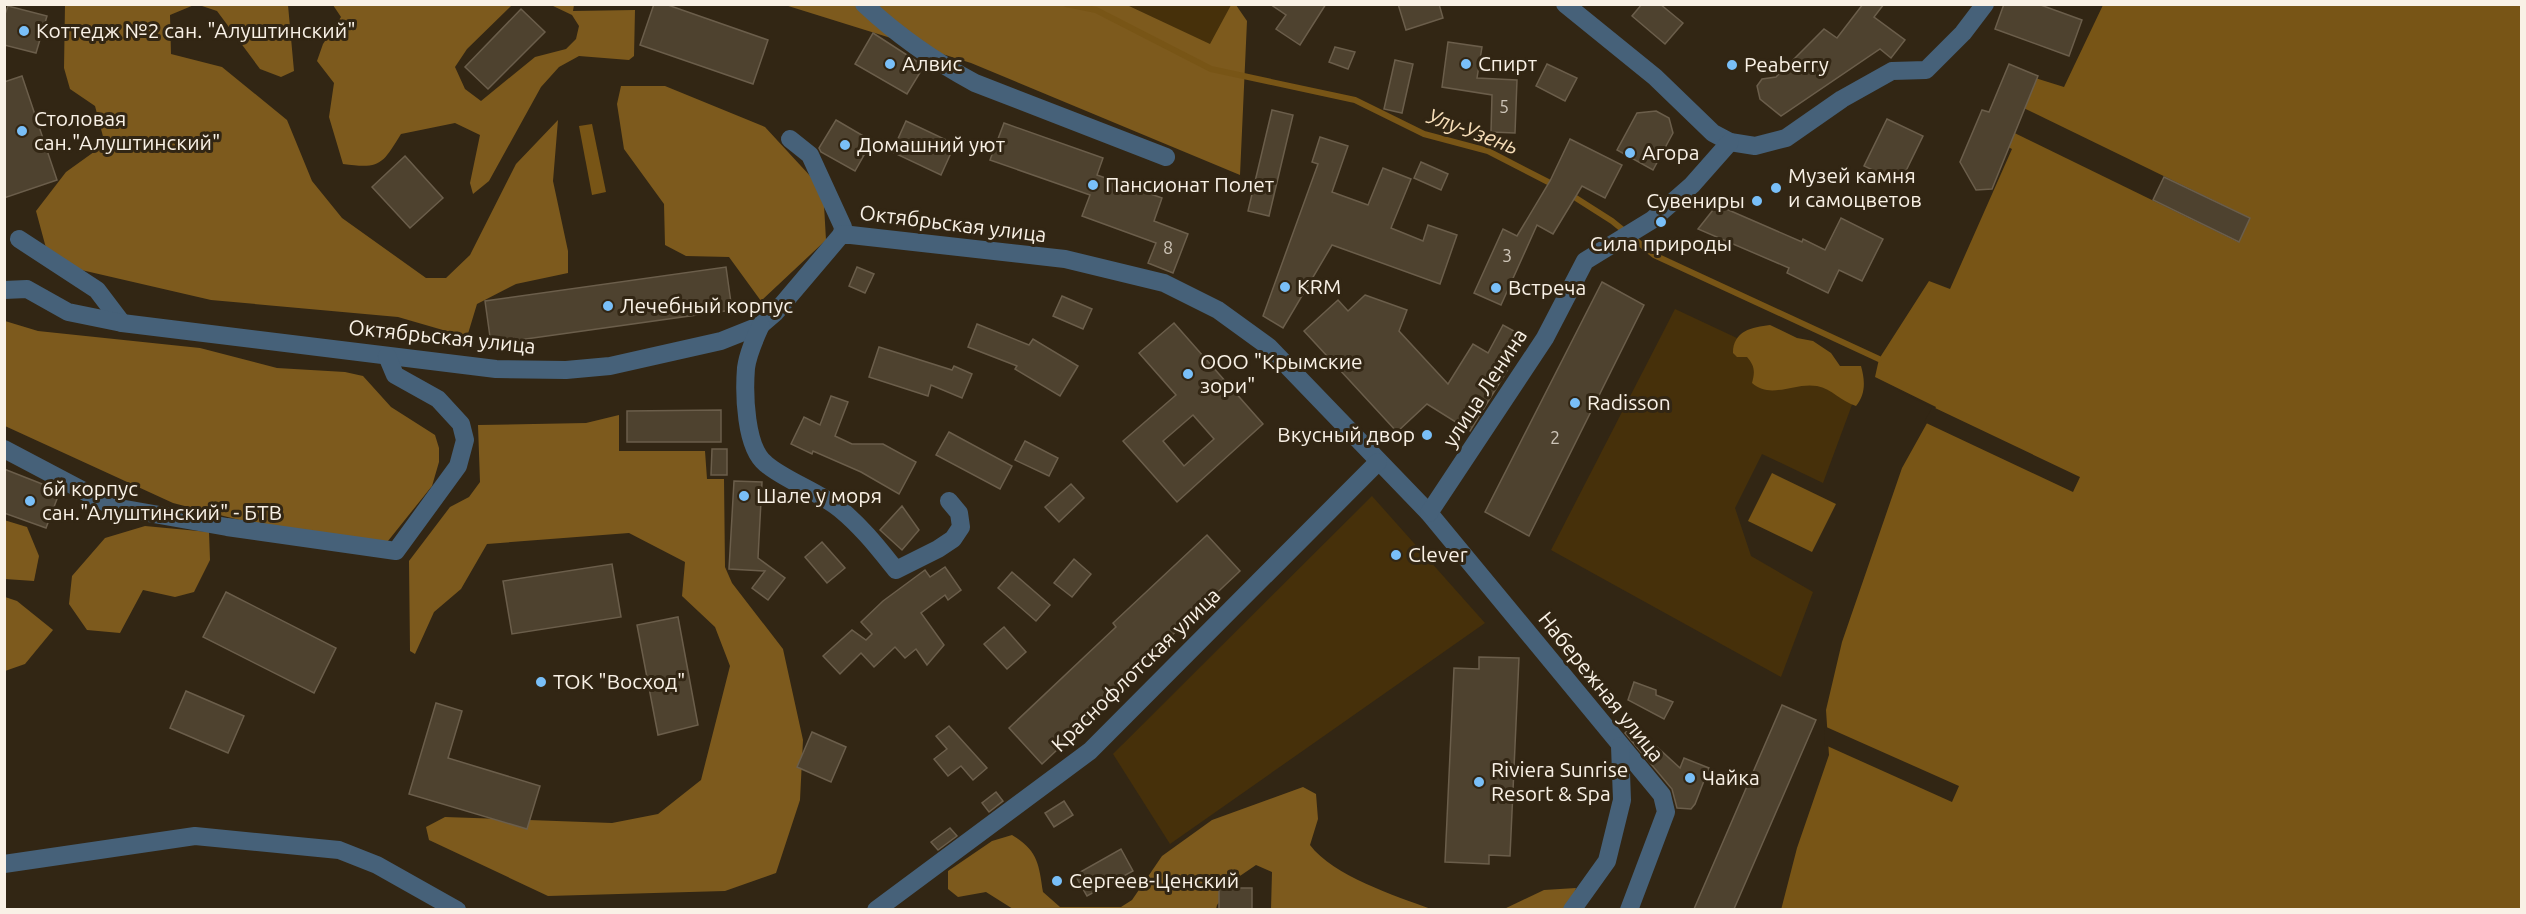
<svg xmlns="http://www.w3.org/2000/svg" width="2526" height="914" font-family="Ubuntu,sans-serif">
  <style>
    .green { fill: #46300a }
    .forest { fill: #7d5a1d }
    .water { fill: #785516 }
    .pier { fill: #322614 }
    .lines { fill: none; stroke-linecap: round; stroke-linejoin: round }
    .stream { stroke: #785516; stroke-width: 6 }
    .building { fill: #4e422f; stroke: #6b5e4b; stroke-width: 1.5; fill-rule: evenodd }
    .minor { stroke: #466179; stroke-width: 18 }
    .poi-dot { fill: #79bff8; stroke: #322614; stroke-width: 2 }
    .labels { text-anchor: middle; stroke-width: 6; stroke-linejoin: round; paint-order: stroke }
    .number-label { font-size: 18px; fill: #cec5b8 }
    .poi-label { font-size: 21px; fill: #f9f1e6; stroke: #322614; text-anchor: start }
    .street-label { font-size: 21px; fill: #f9f1e6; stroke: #322614 }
    .water-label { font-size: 22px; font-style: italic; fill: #f6ddb8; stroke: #322614 }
  </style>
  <rect width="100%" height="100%" fill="#322614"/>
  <g class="green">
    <path d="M1127 5H1231L1211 45Z"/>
    <path d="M1675 309 1856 394 1823 483 1762 454 1735 508 1751 556 1813 592 1781 677 1551 550Z"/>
    <path d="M1372 496 1485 623 1170 844 1113 754Z"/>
  </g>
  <g class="forest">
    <path d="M65 5H194L170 15 171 54 222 67 287 120 312 181 342 218 426 278H446L470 255 516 164 558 120 553 181 568 251V273L516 284 477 304 467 337 398 317 211 300 77 269 46 248 36 211 66 172 105 144 95 106 70 89 64 68Z"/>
    <path d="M199 5H288L294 71 281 77 260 69 217 11Z"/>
    <path d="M333 5H512L467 49 455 67 465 89 481 101 535 57 566 49 576 39 579 26 572 15 551 5H574L573 11 635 10 634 56 629 60 579 56 559 67 541 87 489 181 473 194 470 183 480 135 455 123 401 134C382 165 380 169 343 164L329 117 334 83 317 61 323 44 341 17Z"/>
    <path d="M785 5H1127L1210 44 1231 5H1236L1247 21 1240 175 971 63Z"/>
    <path d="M621 86H665L765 127 812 178 824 205 826 240 761 301 729 257 686 256 665 245 664 204 624 149 617 104Z"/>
    <path d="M5 321 38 331 200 348 277 368 345 372 363 376 391 407 435 435 439 448V462L432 486 384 546 352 549 173 503 5 426Z"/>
    <path d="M619 415V451H705L707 479H724L725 567 732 583 783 649 803 740 800 800 776 873 725 891 548 896 429 840 426 827 445 817 612 823 658 814 701 780 730 666 715 627 682 596 685 562 629 533 487 544 461 589 434 612 415 654 410 651 409 561 450 507 469 497 480 482 478 425 586 423Z"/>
    <path d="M4 520 27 527 39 556 34 581 5 579Z"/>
    <path d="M145 526 209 532 210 560 194 592 175 597 143 590 120 633 87 630 69 604 72 576 105 538Z"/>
    <path d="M5 597 17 601 53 630 25 664 5 671Z"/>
    <path d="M1303 787 1316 794 1318 819 1310 845C1333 876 1396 896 1431 909H1271L1272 872 1256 865 1237 878 1217 905 1216 909H1013L986 892 958 897 948 889V871L992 841 1012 835C1038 850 1039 865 1043 892L1060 907H1121L1132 900 1162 856 1212 820Z"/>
    <path d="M1576 888 1571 901 1564 909 1502 910 1544 890Z"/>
  </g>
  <g class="water">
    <path d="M2103 5H2521V909L1781 910 1797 848 1829 755 1826 710 1842 642 1902 468 1936 407 1875 377 1879 359 1929 281 1950 289 2012 149 1987 136 2016 72 2064 87Z"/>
    <path d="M592 124 606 192 592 195 579 126Z"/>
    <path d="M1770 325 1797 338 1813 341 1831 353 1840 366H1861C1865 380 1866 394 1856 406 1842 402 1832 389 1817 386 1794 382 1771 400 1752 383 1755 372 1755 366 1747 357H1737L1733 353C1733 331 1752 327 1770 325Z"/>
    <path d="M1772 473 1836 504 1812 552 1748 521Z"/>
  </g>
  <g class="pier">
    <path d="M2001 97 2250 218 2238 242 1990 121Z"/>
    <path d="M1893 388 2080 477 2073 492 1924 422 1932 408Z"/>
    <path d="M1824 726 1959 786 1952 802 1825 745Z"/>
  </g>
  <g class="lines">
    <g class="stream">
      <path d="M1066 4 1096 10 1211 69 1355 100 1424 134 1488 151 1554 185"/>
      <path d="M1568 193 1612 221 1654 255 1879 359"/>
    </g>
  </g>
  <g class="building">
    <path d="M654 4H665L768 40 753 84 640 45Z"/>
    <path d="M1270 4H1326L1300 45 1276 29 1286 15Z"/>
    <path d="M1398 4H1439L1443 18 1406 30Z"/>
    <path d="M1642 4H1660L1683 23 1665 44 1632 16Z"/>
    <path d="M1863 4H1884L1874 17 1905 40 1891 58 1880 49 1781 116 1760 99 1757 86 1762 79 1776 77 1824 29 1837 38Z"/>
    <path d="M2004 4H2038L2082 20 2069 56 1995 29Z"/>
    <path d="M8 6 47 16 36 53 4 45V17Z"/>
    <path d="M521 9 545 32 488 89 465 67Z"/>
    <path d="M873 33 924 66 907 94 855 64Z"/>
    <path d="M1448 42 1482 47 1477 78 1517 80 1515 133 1491 132 1492 95 1442 87Z"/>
    <path d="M1335 47 1355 52 1348 69 1329 62Z"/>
    <path d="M1395 60 1413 64 1402 113 1384 109Z"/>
    <path d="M1547 64 1577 78 1565 101 1536 86Z"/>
    <path d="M2009 64 2038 76 1992 189 1976 190 1960 162 1982 110 1989 112Z"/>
    <path d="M22 76 57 180 4 198V82Z"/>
    <path d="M1272 110 1293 115 1269 216 1248 211Z"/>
    <path d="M1656 111 1669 118 1673 133 1653 170 1617 150 1637 113Z"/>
    <path d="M1887 119 1923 136 1900 183 1864 166Z"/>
    <path d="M836 120 872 141 855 171 821 152 819 148Z"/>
    <path d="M906 121 955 144 941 175 892 152Z"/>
    <path d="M1004 123 1103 158 1097 175 1162 198 1154 221 1188 234 1173 273 1148 263 1156 243 1082 216 1090 195 990 160Z"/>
    <path d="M1320 137 1348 146 1332 192 1368 205 1383 168 1411 179 1391 228 1423 241 1428 225 1457 235 1440 284 1332 245 1283 328 1263 316 1318 164 1312 162Z"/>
    <path d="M1570 139 1622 165 1605 198 1582 186 1553 234 1537 225 1501 305 1474 293 1503 229 1517 236 1550 181Z"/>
    <path d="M405 156 443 198 410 228 372 187Z"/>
    <path d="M1421 162 1448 174 1441 190 1414 178Z"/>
    <path d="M2164 177 2250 218 2239 242 2153 200Z"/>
    <path d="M1717 205 1802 242 1803 239 1825 250 1841 218 1883 239 1862 281 1839 270 1828 293 1787 273 1789 268 1698 229Z"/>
    <path d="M726 267 732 310 491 344 485 301Z"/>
    <path d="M857 267 874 274 865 293 849 286Z"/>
    <path d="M1602 282 1644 305 1529 536 1485 512Z"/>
    <path d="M1365 295 1407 310 1399 331 1448 384 1473 344 1488 353 1503 325 1523 336 1507 364 1510 366 1470 431 1427 404 1397 432 1304 331 1338 300 1348 311Z"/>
    <path d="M1062 296 1092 309 1083 329 1053 316Z"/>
    <path d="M1174 323 1263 424 1177 502 1123 441 1176 395 1139 353ZM1193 415 1214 439 1184 466 1163 441Z"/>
    <path d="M977 324 1029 345 1033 339 1078 366 1060 396 1015 369 1017 366 968 347Z"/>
    <path d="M879 347 952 370 954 366 972 374 962 398 931 385 928 396 869 377Z"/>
    <path d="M831 396 848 402 835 436 852 444H883L916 462 899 494 861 472 813 451 812 454 791 444 804 417 820 425Z"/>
    <path d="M721 410V442H627V411Z"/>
    <path d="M949 432 1012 466 1000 489 936 455Z"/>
    <path d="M1025 441 1058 458 1049 476 1015 460Z"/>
    <path d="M712 449H727V475H711Z"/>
    <path d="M4 469 60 491 46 528 4 513Z"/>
    <path d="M734 481 762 482 758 558 785 578 768 600 752 588 765 571 729 569Z"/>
    <path d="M1071 484 1084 498 1059 522 1045 507Z"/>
    <path d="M902 506 919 530 902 550 880 530Z"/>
    <path d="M1207 535 1240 571 1133 672 1136 676 1042 764 1009 728 1116 627 1113 623Z"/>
    <path d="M822 542 845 568 827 583 805 557Z"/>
    <path d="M1074 559 1091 574 1072 597 1054 583Z"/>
    <path d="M612 564 621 617 512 634 503 581Z"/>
    <path d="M945 567 961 590 948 600 945 595 921 613 944 645 927 665 916 649 905 658 895 647 874 667 861 653 840 674 823 656 852 630 866 640 872 634 861 622 883 601 925 570 930 577Z"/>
    <path d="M1012 572 1050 605 1036 621 998 588Z"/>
    <path d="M226 592 336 648 314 693 203 637Z"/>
    <path d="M678 617 698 725 658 735 637 625Z"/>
    <path d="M1004 627 1026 652 1007 669 984 644Z"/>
    <path d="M1479 657 1519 658 1510 856 1489 855V864L1445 862 1454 668 1479 669Z"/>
    <path d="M1634 682 1656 690V695L1673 702 1664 719 1628 700Z"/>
    <path d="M186 691 244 716 228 753 170 728Z"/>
    <path d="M436 703 462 711 448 758 540 786 527 829 409 794Z"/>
    <path d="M1782 705 1816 720 1734 909H1694Z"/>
    <path d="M1633 725 1680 768 1684 758 1709 768 1695 804 1691 809 1677 808 1672 789 1625 733Z"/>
    <path d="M949 726 987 768 973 780 961 766 948 776 934 759 947 749 936 736Z"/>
    <path d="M812 732 846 747 831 782 797 767Z"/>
    <path d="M996 792 1003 801 989 812 982 803Z"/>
    <path d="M1064 801 1073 815 1054 827 1045 813Z"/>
    <path d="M950 828 957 836 938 850 931 842Z"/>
    <path d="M1121 849 1133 871 1087 896 1075 875Z"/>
    <rect x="1219" y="888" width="33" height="21"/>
  </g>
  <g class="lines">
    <g class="minor">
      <path d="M864 4C898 36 934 61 975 83L1166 157"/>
      <path d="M1565 4 1655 77 1713 133 1730 142 1755 146 1786 138 1842 99 1892 71 1926 70 1963 33 1985 4"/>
      <path d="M790 139 810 155 843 227 842 234"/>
      <path d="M19 239 97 290 122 323"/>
      <path d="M4 290 27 289 68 312 122 323 496 369 566 370 610 366 721 341 761 325 775 313 842 234 1065 259 1164 283 1218 310 1269 347 1429 513 1662 795 1666 812 1629 910"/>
      <path d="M761 325C755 338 748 353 746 368 744 393 745 448 766 464 786 481 818 491 840 509 862 527 879 549 896 570L938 549 953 539 961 527 959 513 949 501"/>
      <path d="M4 449 114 507 227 527 396 551 458 466 465 440 461 424 438 399 395 375 387 356"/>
      <path d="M1429 513 1545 338 1585 261 1652 220 1692 185 1730 142"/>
      <path d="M4 864 195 836 339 850 377 865 457 910"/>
      <path d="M876 910 1090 751 1378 462"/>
      <path d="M1572 910 1607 861 1622 800 1620 746"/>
    </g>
  </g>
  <g class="poi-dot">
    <circle cx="24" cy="31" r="6"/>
    <circle cx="890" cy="64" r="6"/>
    <circle cx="1466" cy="64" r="6"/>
    <circle cx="1732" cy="65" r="6"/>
    <circle cx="22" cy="131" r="6"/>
    <circle cx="845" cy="145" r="6"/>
    <circle cx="1630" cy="153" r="6"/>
    <circle cx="1093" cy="185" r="6"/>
    <circle cx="1776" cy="188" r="6"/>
    <circle cx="1757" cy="201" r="6"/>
    <circle cx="1661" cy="222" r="6"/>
    <circle cx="1285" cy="287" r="6"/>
    <circle cx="1496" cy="288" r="6"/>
    <circle cx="608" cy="306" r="6"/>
    <circle cx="1188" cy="374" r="6"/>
    <circle cx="1575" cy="403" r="6"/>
    <circle cx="1427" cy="435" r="6"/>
    <circle cx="744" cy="496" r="6"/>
    <circle cx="30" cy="501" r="6"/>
    <circle cx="1396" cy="555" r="6"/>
    <circle cx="541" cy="682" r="6"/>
    <circle cx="1690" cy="778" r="6"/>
    <circle cx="1479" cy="782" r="6"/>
    <circle cx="1057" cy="881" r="6"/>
  </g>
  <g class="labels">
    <g class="number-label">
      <text x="1504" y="113">5</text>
      <text x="1168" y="254">8</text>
      <text x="1507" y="262">3</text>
      <text x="1555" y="444">2</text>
    </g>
    <g class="poi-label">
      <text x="36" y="38">Коттедж №2 сан. "Алуштинский"</text>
      <text x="902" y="71">Алвис</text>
      <text x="1478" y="71">Спирт</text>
      <text x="1744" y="72">Peaberry</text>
      <text x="34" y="126">Столовая<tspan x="34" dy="24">сан."Алуштинский"</tspan></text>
      <text x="857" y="152">Домашний уют</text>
      <text x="1642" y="160">Агора</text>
      <text x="1788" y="183">Музей камня<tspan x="1788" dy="24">и самоцветов</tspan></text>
      <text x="1105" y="192">Пансионат Полет</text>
      <text x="1745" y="208" text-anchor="end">Сувениры</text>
      <text x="1661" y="251" text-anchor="middle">Сила природы</text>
      <text x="1297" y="294">KRM</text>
      <text x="1508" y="295">Встреча</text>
      <text x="620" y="313">Лечебный корпус</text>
      <text x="1200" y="369">ООО "Крымские<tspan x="1200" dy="24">зори"</tspan></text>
      <text x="1587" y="410">Radisson</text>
      <text x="1415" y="442" text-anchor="end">Вкусный двор</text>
      <text x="42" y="496">6й корпус<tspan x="42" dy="24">сан."Алуштинский" - БТВ</tspan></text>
      <text x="756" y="503">Шале у моря</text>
      <text x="1408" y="562">Clever</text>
      <text x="553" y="689">ТОК "Восход"</text>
      <text x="1491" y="777">Riviera Sunrise<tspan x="1491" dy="24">Resort &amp; Spa</tspan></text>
      <text x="1702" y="785">Чайка</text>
      <text x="1069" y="888">Сергеев-Ценский</text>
    </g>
    <g class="street-label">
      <text transform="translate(953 224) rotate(7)" y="7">Октябрьская улица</text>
      <text transform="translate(442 337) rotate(6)" y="7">Октябрьская улица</text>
      <text transform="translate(1485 388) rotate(-57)" y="7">улица Ленина</text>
      <text transform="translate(1136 670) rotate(-44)" y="7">Краснофлотская улица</text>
      <text transform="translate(1601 687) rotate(51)" y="7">Набережная улица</text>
    </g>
    <g class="water-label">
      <text transform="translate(1473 131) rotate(20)" y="8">Улу-Узень</text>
    </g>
  </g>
  <rect width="2526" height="914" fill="none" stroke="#f9f1e6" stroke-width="12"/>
</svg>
